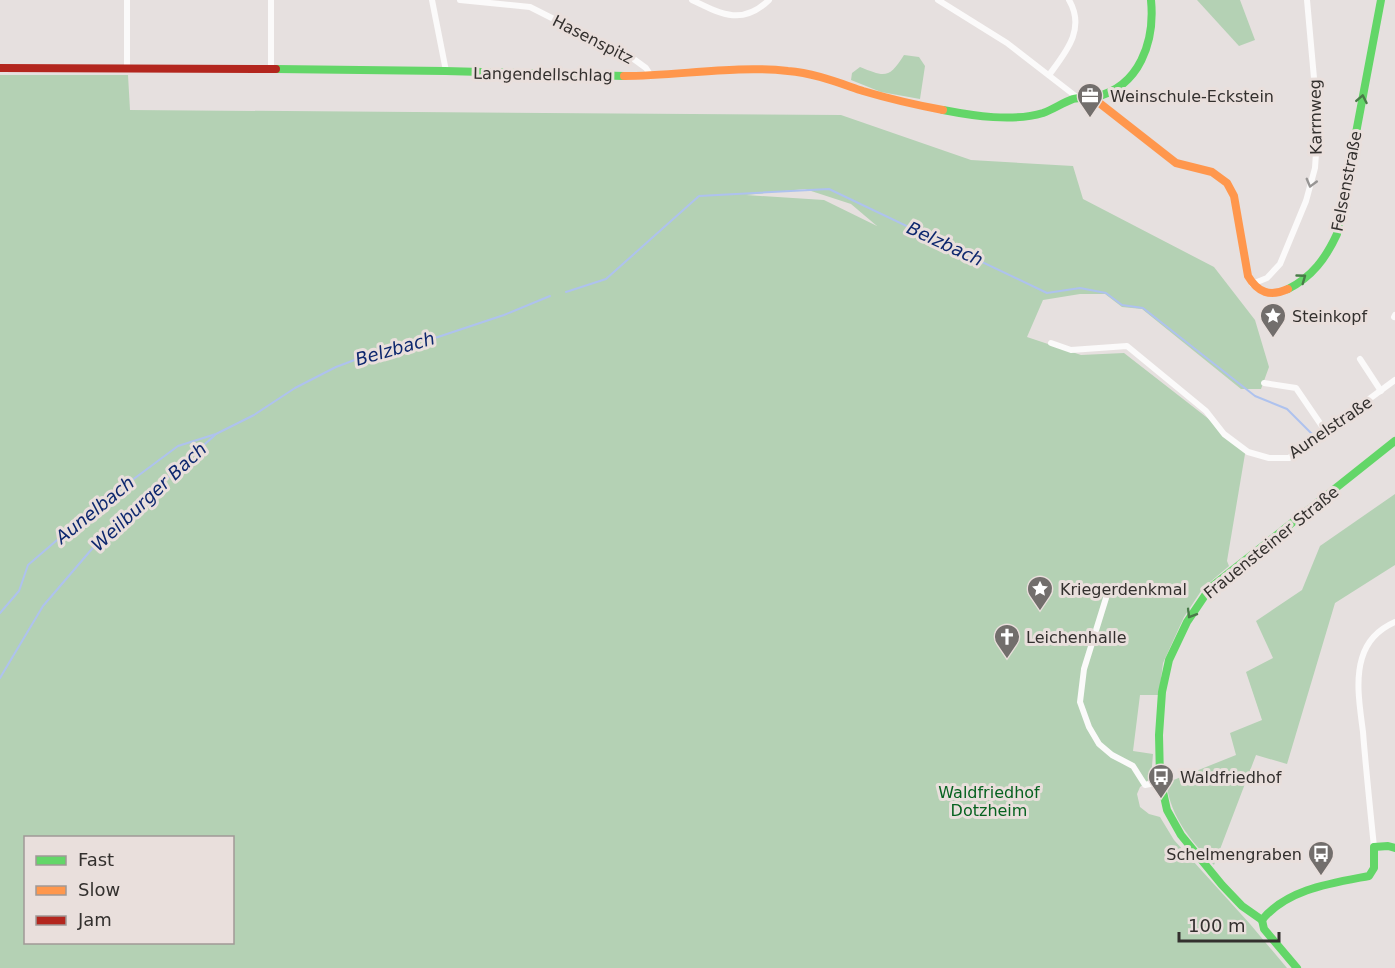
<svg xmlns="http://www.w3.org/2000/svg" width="1395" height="968" font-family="'DejaVu Sans',sans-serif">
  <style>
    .green { fill: #b4d1b4; fill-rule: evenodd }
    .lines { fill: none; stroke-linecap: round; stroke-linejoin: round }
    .stream { stroke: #aec2ee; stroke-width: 2 }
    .street { stroke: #fbfafa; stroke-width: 6 }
    .fast { stroke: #63d668; stroke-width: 8 }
    .slow { stroke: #ff974d; stroke-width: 8 }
    .jam { stroke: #b3261e; stroke-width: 8 }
    .oneway { stroke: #497b48 }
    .oneway2 { stroke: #979594 }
    .labels { text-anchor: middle; stroke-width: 6; stroke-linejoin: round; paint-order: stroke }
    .street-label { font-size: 16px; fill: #33302e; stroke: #e9dfdc }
    .poi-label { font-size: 16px; fill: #33302e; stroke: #e9dfdc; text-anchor: start }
    .park-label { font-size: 16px; fill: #076220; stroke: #e9dfdc }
    .water-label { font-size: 18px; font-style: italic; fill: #0d276e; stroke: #e9dfdc }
  </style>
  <rect width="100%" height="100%" fill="#e6e0df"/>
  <g class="green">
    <path d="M1197 0H1240L1255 40 1239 46Z"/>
    <path d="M904 55 919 57 925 66 920 99 881 92 851 80 852 73 860 67C885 77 889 79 904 55Z"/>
    <path d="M0 75H128L130 110 841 115 971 160 1073 166 1083 199 1214 267 1255 320 1269 367 1261 389H1241L1142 309 1122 307 1105 294H1080L1043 300 1027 337 1081 355 1124 353 1246 448 1227 561 1229 566 1203 588 1184 617 1163 663 1159 695H1140L1133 751 1153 754 1151 778 1140 787 1137 794 1140 807 1149 814 1160 817 1174 840 1250 924 1287 968H0ZM805 189 851 204 877 226 824 200 746 195ZM26 838H232V942H26Z"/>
    <path d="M1395 494V565L1335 603 1287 764 1256 755 1214 865C1190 839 1172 820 1166 783L1236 755 1230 733 1262 720 1246 672 1273 658 1256 621 1302 590 1320 546Z"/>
  </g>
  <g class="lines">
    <g class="stream">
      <path d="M566 292 606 279 699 196 829 189 1047 293 1080 288 1106 293 1122 305 1143 308 1255 396 1287 409 1312 434"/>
      <path d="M0 613 19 591 28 565 92 510 178 446 216 434 254 415 295 388 336 367 381 350 438 337 504 315 550 296"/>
      <path d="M0 678 43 606 103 536 215 435"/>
    </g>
    <g class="street">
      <path d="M127 0V69"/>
      <path d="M432 0 446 71"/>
      <path d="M460 0 530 7 635 60 646 68 651 76"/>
      <path d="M692 0C721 14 742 26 769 0"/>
      <path d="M938 0 1007 43 1078 98"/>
      <path d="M271 70V0"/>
      <path d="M1049 75C1066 52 1086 29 1069 0"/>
      <path d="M1252 284 1267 278 1280 264 1306 201 1315 168 1318 123 1307 0"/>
      <path d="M1394 317 1395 315"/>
      <path d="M1051 343 1071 350 1127 346 1206 411 1224 434 1248 452 1269 458H1289L1395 380"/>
      <path d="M1360 359 1381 391"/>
      <path d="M1264 383 1296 388 1326 432"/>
      <path d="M1106 598 1084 669 1080 702 1089 727 1099 744 1112 755 1133 766 1145 785 1160 782"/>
      <path d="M1374 847C1370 808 1366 770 1363 732 1360 708 1355 681 1362 658 1367 641 1379 629 1395 622"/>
    </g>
    <g class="fast">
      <path d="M276 69 445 71 624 76"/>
      <path d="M943 110C974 116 1013 122 1043 113 1054 109 1062 103 1073 99 1080 97 1088 99 1095 97 1140 87 1155 41 1151 0"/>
      <path d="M1288 289C1312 277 1326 258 1337 234L1381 0"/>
      <path d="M1262 920 1242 906 1222 885 1181 835 1167 810 1160 778 1159 735 1162 692 1169 660 1187 622 1210 588 1395 441"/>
      <path d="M1262 920C1287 889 1332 883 1369 876L1374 868V847L1388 846 1395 848"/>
      <path d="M1262 920 1264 929 1297 968"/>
    </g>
    <g class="slow">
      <path d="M624 76C678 76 735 65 788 71 814 73 839 83 863 91 890 99 916 105 943 110"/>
      <path d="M1093 98 1176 163 1212 172 1227 183 1234 196 1248 276C1258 293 1270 297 1288 289"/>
    </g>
    <path class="jam" d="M0 68 276 69"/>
  </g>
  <defs><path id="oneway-chevron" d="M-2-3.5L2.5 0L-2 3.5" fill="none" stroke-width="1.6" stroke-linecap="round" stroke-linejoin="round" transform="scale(1.5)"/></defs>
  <g class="oneway">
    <use href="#oneway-chevron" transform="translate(1362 99) rotate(-79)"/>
    <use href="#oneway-chevron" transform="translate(1302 278) rotate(-36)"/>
    <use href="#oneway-chevron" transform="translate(1191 614) rotate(121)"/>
  </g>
  <use class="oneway2" href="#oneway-chevron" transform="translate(1311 183) rotate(105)"/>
  <defs>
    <symbol id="office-pin" viewBox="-11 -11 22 30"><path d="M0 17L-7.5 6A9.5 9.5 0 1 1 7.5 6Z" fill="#726e6c" stroke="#e9dfdc"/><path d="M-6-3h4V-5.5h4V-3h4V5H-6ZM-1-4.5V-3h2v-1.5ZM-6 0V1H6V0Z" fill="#fff"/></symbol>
    <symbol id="sight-pin" viewBox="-11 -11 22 30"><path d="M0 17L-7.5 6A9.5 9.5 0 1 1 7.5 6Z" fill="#726e6c" stroke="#e9dfdc"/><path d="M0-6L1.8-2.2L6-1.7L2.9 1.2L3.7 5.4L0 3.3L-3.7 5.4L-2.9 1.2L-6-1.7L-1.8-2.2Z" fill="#fff"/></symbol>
    <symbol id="church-pin" viewBox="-11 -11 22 30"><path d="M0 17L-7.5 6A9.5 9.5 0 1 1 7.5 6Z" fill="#726e6c" stroke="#e9dfdc"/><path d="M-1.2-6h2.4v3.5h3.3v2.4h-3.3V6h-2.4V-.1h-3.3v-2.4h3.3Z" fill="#fff"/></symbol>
    <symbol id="bus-pin" viewBox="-11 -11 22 30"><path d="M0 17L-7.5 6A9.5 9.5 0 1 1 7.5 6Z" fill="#726e6c" stroke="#e9dfdc"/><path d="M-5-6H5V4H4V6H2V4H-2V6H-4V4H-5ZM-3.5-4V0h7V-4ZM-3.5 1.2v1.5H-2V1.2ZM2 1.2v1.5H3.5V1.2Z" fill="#fff"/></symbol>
  </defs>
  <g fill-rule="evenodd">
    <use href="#office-pin" x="1075" y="81" width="30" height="40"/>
    <use href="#sight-pin" x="1258" y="301" width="30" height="40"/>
    <use href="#sight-pin" x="1025" y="574" width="30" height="40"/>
    <use href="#church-pin" x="992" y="622" width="30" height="40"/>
    <use href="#bus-pin" x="1146" y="762" width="30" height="40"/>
    <use href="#bus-pin" x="1306" y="839" width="30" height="40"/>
  </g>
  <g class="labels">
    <g class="street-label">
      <text transform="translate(593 39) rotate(27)" y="6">Hasenspitz</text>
      <text transform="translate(543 74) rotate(1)" y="6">Langendellschlag</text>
      <text transform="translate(1315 117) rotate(-91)" y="6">Karrnweg</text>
      <text transform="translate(1346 181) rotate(-79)" y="6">Felsenstraße</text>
      <text transform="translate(1330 427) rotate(-34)" y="6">Aunelstraße</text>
      <text transform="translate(1271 542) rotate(-39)" y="6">Frauensteiner Straße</text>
    </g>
    <g class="poi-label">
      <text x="1110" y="102">Weinschule-Eckstein</text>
      <text x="1292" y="322">Steinkopf</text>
      <text x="1060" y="595">Kriegerdenkmal</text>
      <text x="1026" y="643">Leichenhalle</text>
      <text x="1180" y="783">Waldfriedhof</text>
      <text x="1302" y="860" text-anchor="end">Schelmengraben</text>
    </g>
    <g class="park-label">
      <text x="989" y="798">Waldfriedhof<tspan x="989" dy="18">Dotzheim</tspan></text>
    </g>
    <g class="water-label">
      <text transform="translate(945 244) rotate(25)" y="6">Belzbach</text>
      <text transform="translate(395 349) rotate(-16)" y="6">Belzbach</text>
      <text transform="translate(149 497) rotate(-43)" y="6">Weilburger Bach</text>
      <text transform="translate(95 510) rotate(-39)" y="6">Aunelbach</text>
    </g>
  </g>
  <rect x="24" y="836" width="210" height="108" fill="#e9dfdc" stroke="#a09996" stroke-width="1.5"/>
  <rect x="36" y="856" width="30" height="9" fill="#63d668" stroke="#a09996" stroke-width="1.5"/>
  <text x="78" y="866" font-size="18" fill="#33302e">Fast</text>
  <rect x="36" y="886" width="30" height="9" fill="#ff974d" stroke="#a09996" stroke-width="1.5"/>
  <text x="78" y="896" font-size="18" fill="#33302e">Slow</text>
  <rect x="36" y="916" width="30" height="9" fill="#b3261e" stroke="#a09996" stroke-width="1.5"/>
  <text x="78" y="926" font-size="18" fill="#33302e">Jam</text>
  <path d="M1179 932v9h100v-9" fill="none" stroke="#33302e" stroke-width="3"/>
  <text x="1188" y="932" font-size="18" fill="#33302e" stroke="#e9dfdc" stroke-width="4.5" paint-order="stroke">100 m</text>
</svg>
